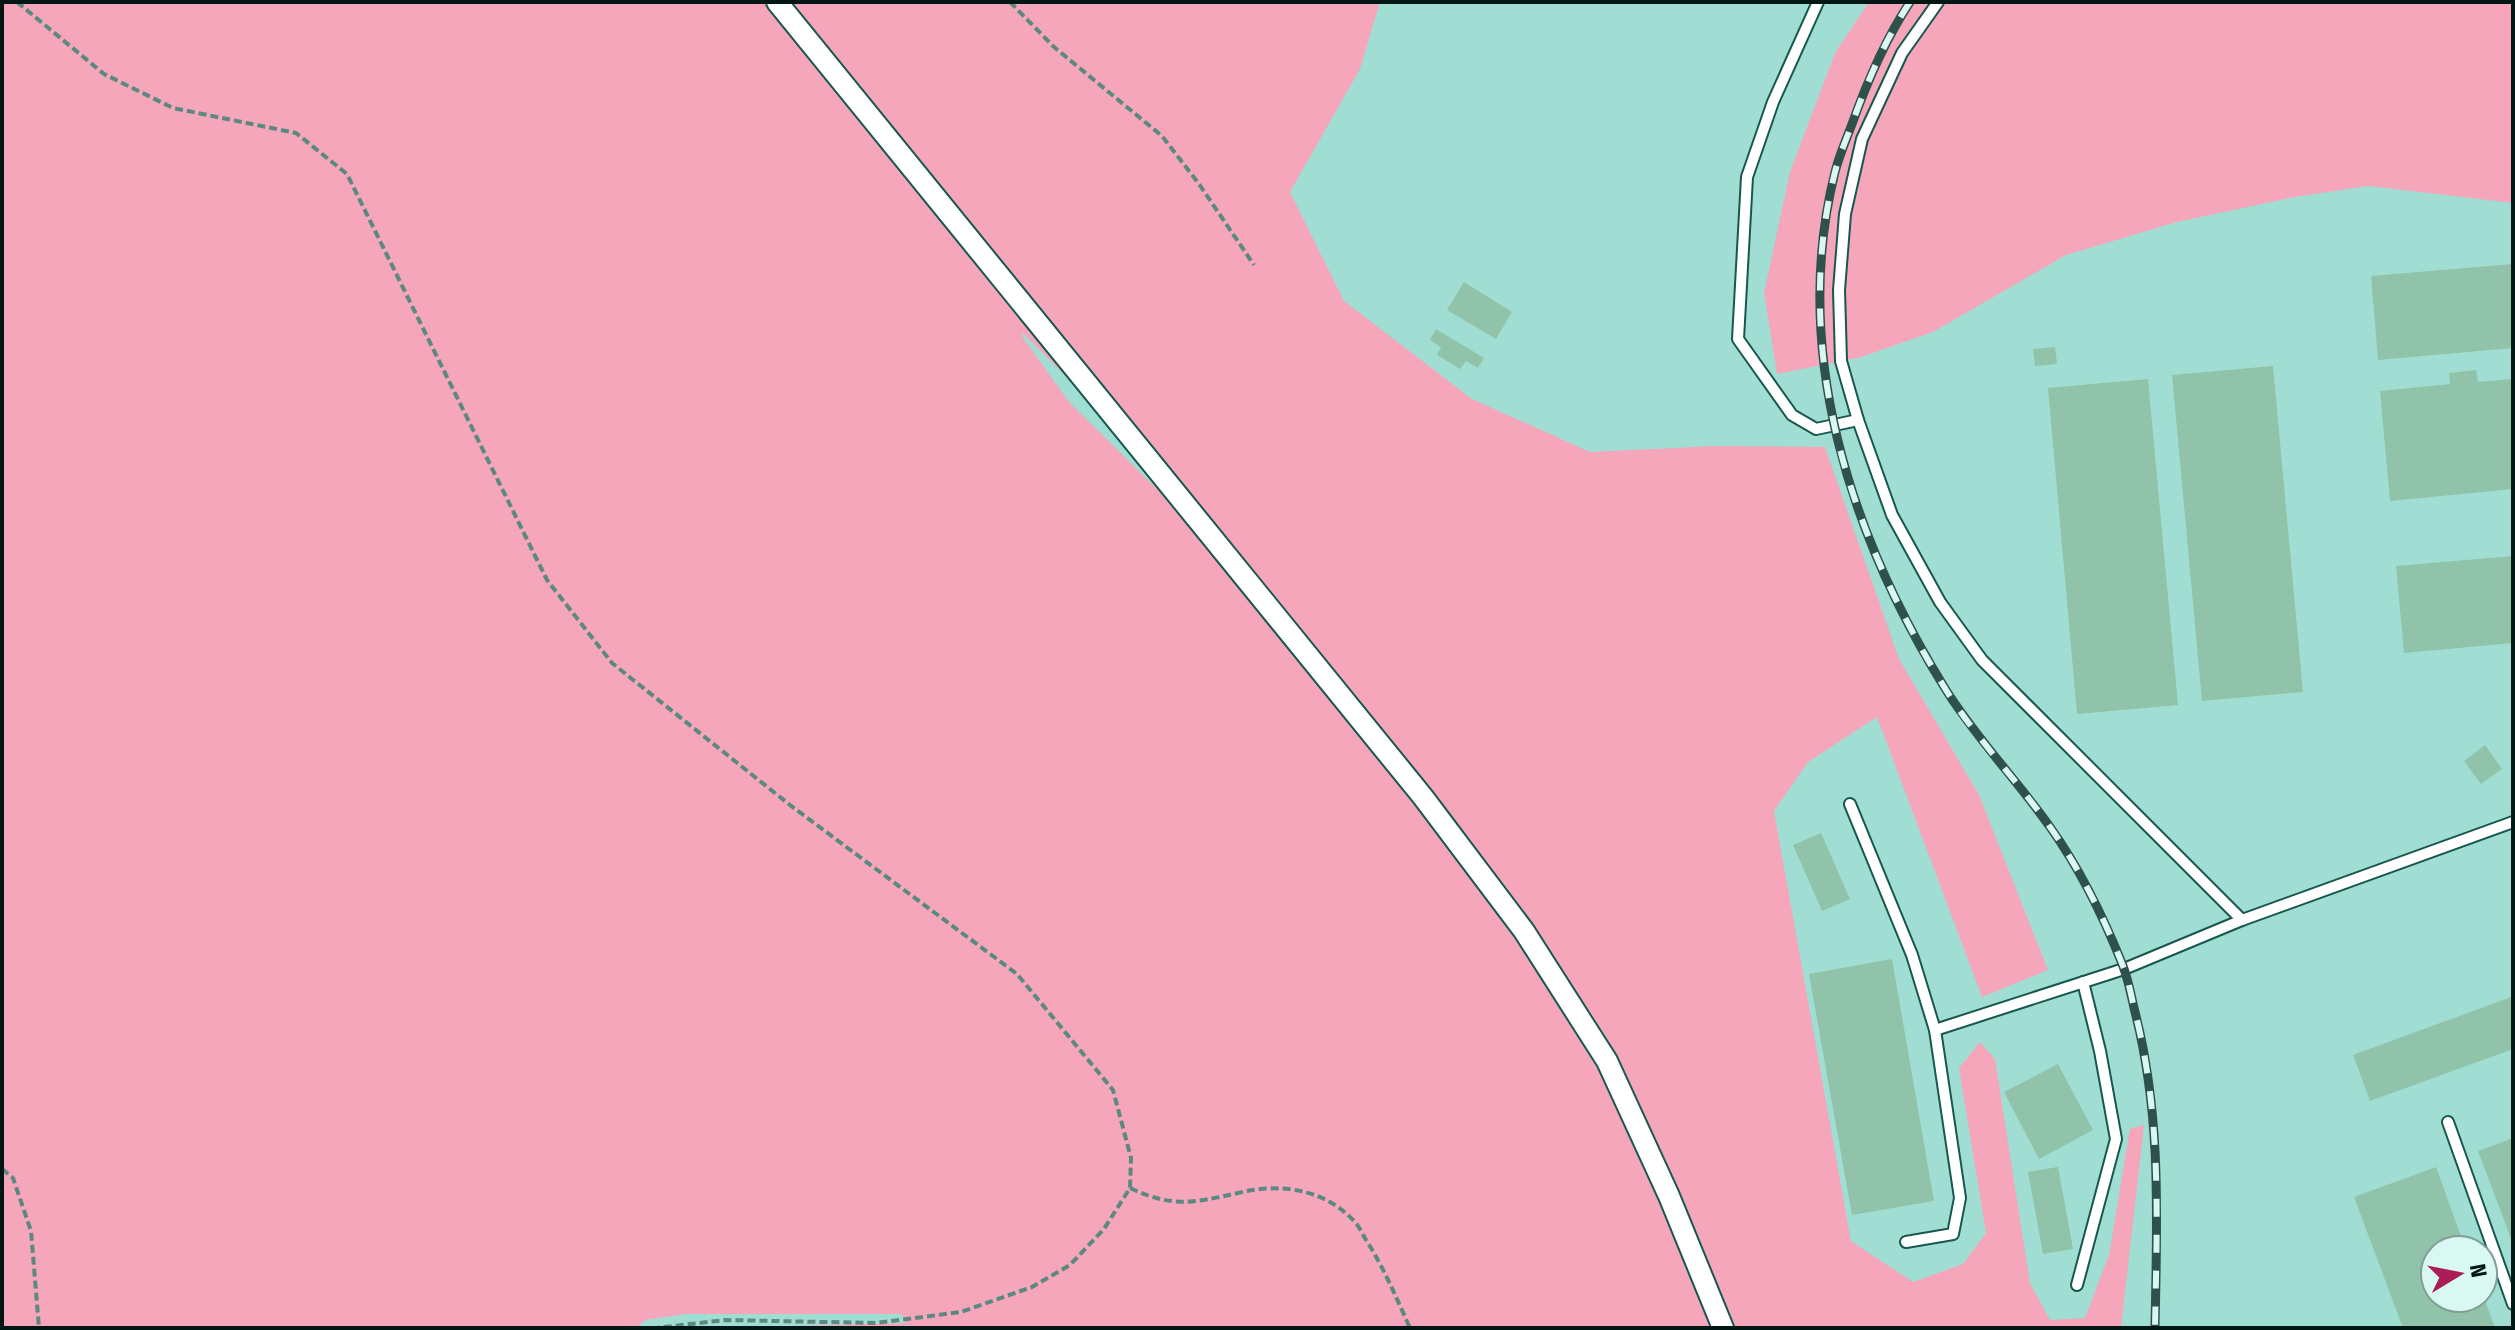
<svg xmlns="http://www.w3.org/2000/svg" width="2515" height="1330" font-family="'Fira Sans Condensed',sans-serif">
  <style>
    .green { fill: #f5a6ba; fill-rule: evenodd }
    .building { fill: #90c3a9 }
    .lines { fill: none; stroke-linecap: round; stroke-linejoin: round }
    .lane-casing { stroke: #17574f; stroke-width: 14 }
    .street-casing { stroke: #17574f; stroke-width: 24 }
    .path { stroke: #5b8981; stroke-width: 4; stroke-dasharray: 8 4; stroke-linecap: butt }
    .lane { stroke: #fff; stroke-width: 10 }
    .street { stroke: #fff; stroke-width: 20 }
    .rail-casing { stroke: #2f514c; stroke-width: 9 }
    .rail { stroke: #d9f8f2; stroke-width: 6; stroke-dasharray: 18; stroke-linecap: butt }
  </style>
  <rect width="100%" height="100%" fill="#a0ded3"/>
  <g class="green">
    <path d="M2 2H1380L1360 69 1290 192 1344 301 1472 399 1590 452 1716 446 1825 447 1899 659 1979 795 2048 970 1982 997 1877 717 1808 762 1774 811 1851 1241 1913 1282 1963 1264 1986 1233 1959 1068 1980 1042 1995 1059 2030 1283 2050 1320 2085 1318 2109 1255 2130 1129 2144 1125 2121 1328H710L905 1323 902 1314H685L646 1320 635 1328H2ZM1023 333 1239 552 1233 564 1069 402 1022 336Z"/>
    <path d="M1869 2H2513V203L2368 186 2295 197 2177 222 2066 255 1933 332 1858 358 1777 374 1764 293 1790 172 1835 53Z"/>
  </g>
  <g class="building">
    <path d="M2513 264V348L2378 360 2371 276Z"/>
    <path d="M1464 282 1512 312 1496 339 1447 310Z"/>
    <path d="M1436 329 1484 358 1478 368 1466 361 1460 369 1437 355 1441 347 1430 340Z"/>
    <path d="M2055 347 2057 364 2035 366 2033 349Z"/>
    <path d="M2273 366 2303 692 2202 701 2172 375Z"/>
    <path d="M2476 370 2478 382 2513 379V489L2390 501 2380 391 2450 384 2449 373Z"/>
    <path d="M2148 379 2178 705 2077 714 2048 388Z"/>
    <path d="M2513 556V643L2404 653 2396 566Z"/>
    <path d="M2485 745 2502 769 2481 784 2464 761Z"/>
    <path d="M1821 833 1850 899 1822 911 1793 845Z"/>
    <path d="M1892 959 1934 1201 1852 1215 1809 974Z"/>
    <path d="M2511 997 2513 1049 2370 1101 2353 1055Z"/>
    <path d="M2058 1064 2093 1130 2039 1159 2004 1092Z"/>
    <path d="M2513 1138V1244L2478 1151Z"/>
    <path d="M2058 1167 2073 1249 2043 1254 2028 1172Z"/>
    <path d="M2436 1167 2466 1250H2435V1298H2484L2495 1328H2403L2354 1197Z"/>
  </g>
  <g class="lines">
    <defs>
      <g id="lane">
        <path d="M1818 2 1773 102 1747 177 1738 339 1792 415 1816 429 1858 420"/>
        <path d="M1938 2 1902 53 1862 139 1845 214 1839 290 1841 361 1858 420 1892 515 1940 602 1982 660 2242 920"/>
        <path d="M1850 804 1912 955 1935 1030"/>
        <path d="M2448 1122 2513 1304"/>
        <path d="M1906 1242 1953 1234 1960 1198 1935 1030 2124 969 2242 920 2513 822"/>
        <path d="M2077 1285 2116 1139 2100 1051 2083 982"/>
      </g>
      <path id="street" d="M777 2 1423 797 1524 931 1607 1061 1669 1196 1723 1328"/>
    </defs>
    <use href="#lane" class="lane-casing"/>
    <use href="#street" class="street-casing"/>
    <g class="path">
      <path d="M17 2 104 74 173 108 296 133 347 174 547 580 612 663 790 805 1017 974 1113 1090 1131 1158 1130 1188 1104 1229 1070 1265 1032 1287 961 1312 876 1323 725 1320 656 1328"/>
      <path d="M1010 2 1054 47 1162 136 1199 184 1254 265"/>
      <path d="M2 1169 13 1178 31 1231 39 1328"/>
      <path d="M1130 1188C1173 1208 1193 1203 1238 1193 1278 1183 1322 1188 1352 1219 1358 1224 1362 1233 1366 1240 1384 1268 1396 1297 1410 1328"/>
    </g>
    <use href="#lane" class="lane"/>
    <use href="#street" class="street"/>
    <defs>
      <path id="rail" d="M1910 2C1885 40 1867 82 1852 124 1846 140 1839 156 1835 172 1790 352 1851 537 1946 690 1976 738 2017 780 2050 827 2080 869 2104 918 2123 966 2128 979 2131 994 2134 1008 2162 1115 2157 1218 2155 1328"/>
    </defs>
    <use href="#rail" class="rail-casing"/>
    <use href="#rail" class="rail"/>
  </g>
  <rect width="2515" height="1330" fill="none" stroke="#001714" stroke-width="8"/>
  <g transform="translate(2459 1274) rotate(80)"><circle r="38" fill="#d9f8f2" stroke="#829e99" stroke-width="2"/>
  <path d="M0-6L14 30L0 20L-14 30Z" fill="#ac1d57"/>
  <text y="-12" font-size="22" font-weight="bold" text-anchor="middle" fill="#001714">N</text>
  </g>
</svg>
